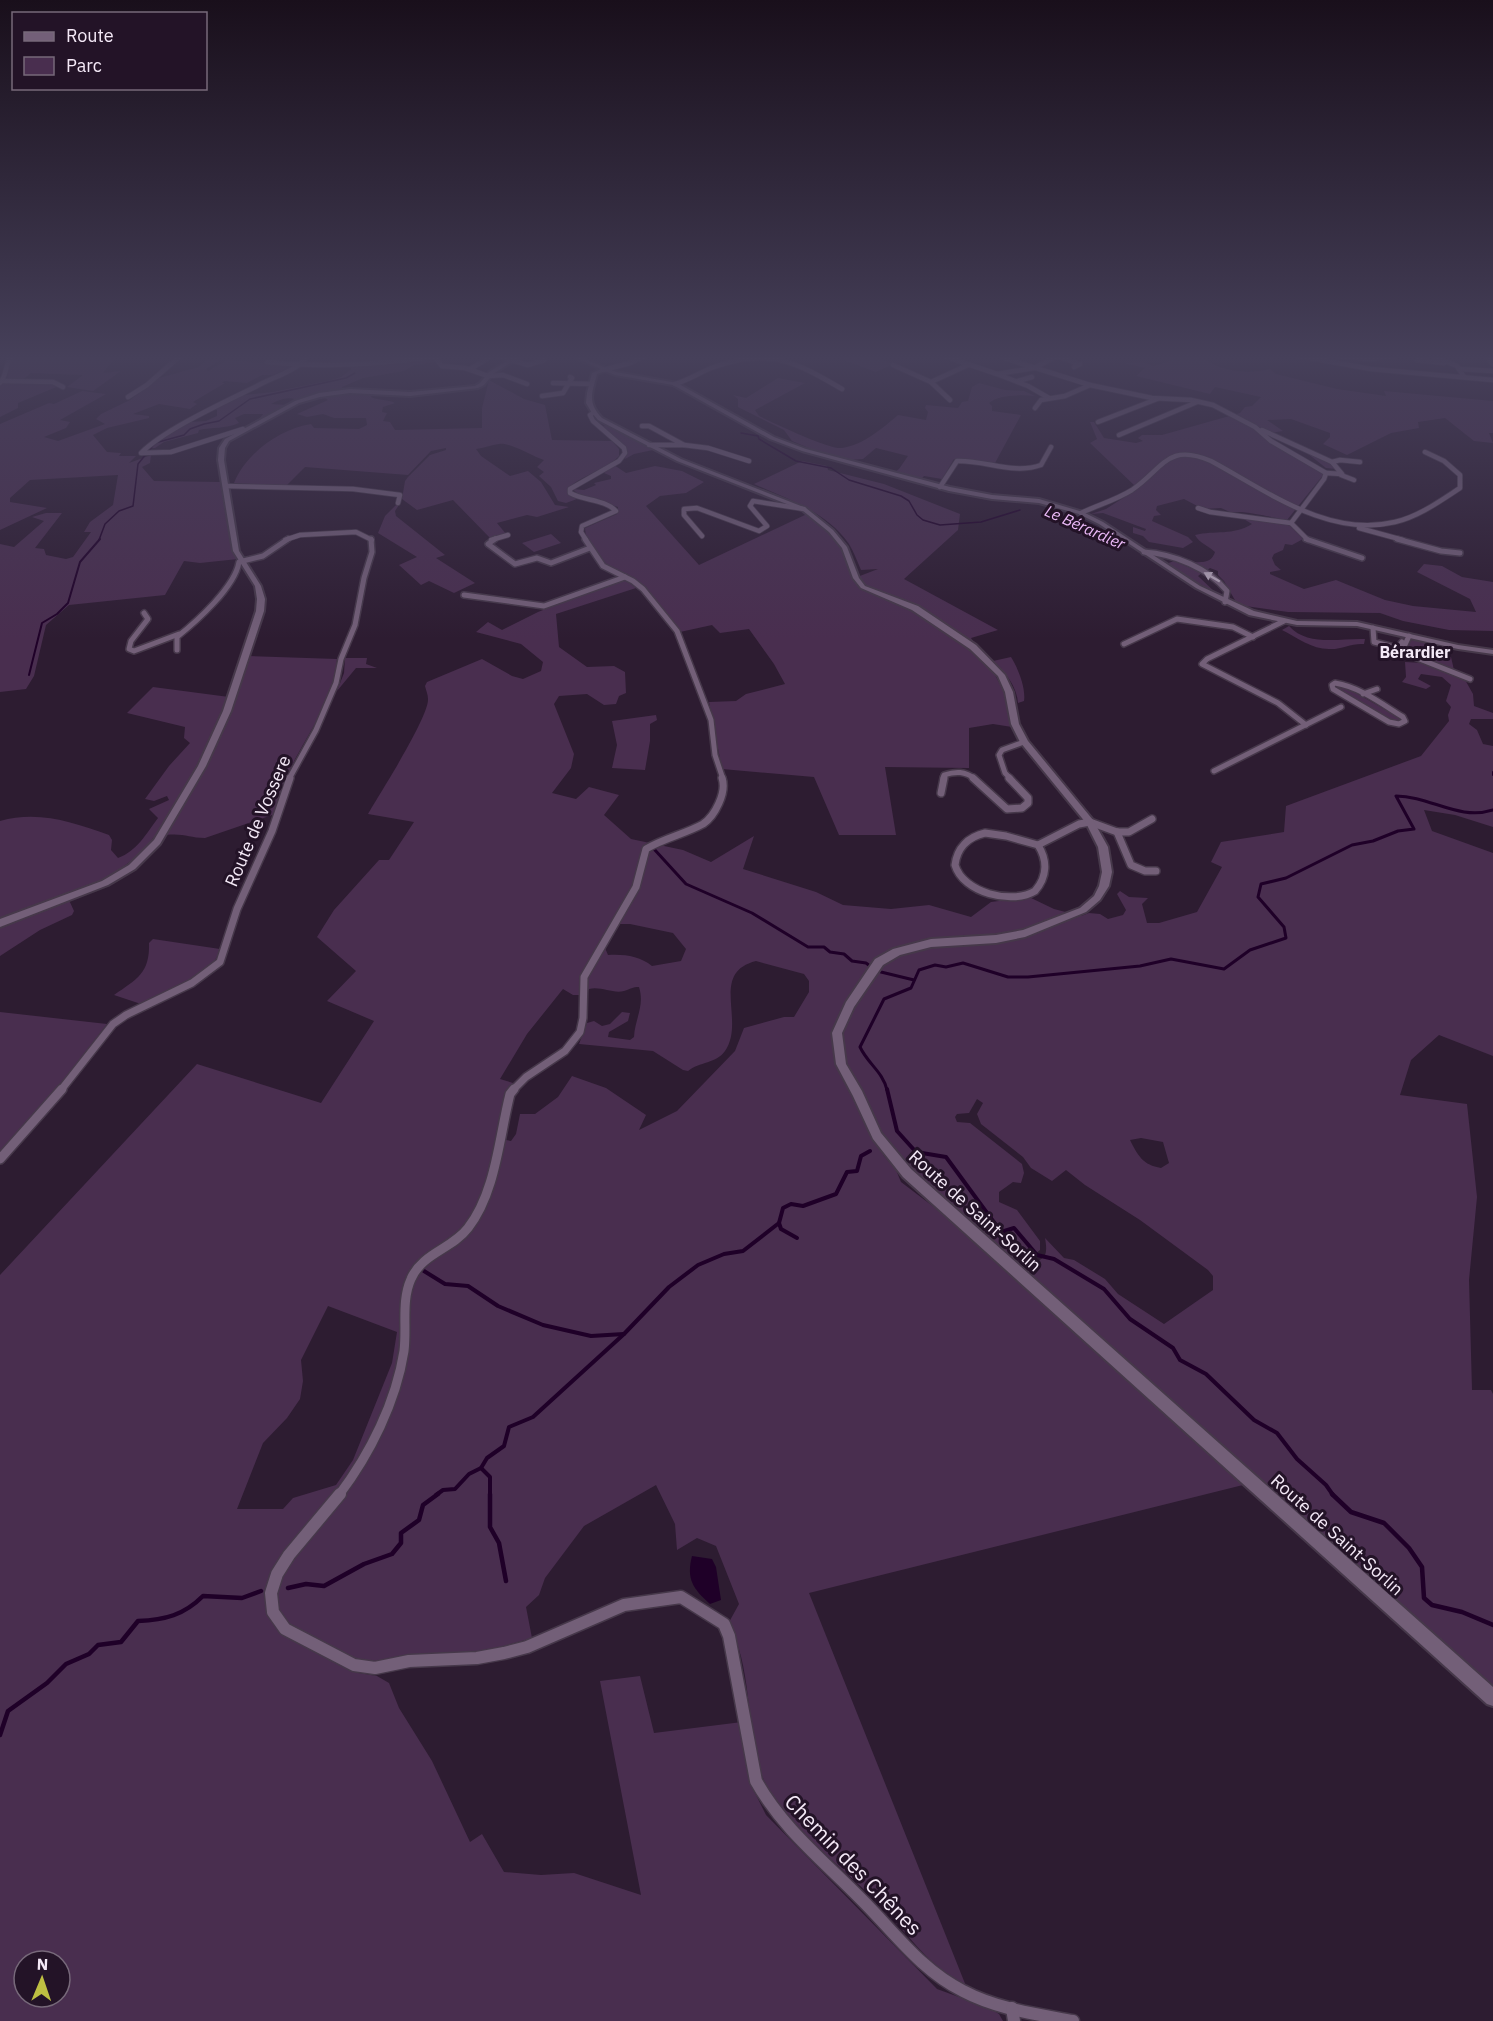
<svg xmlns="http://www.w3.org/2000/svg" width="1493" height="2021" font-family="'IBM Plex Sans',sans-serif">
  <style>
    .green { fill: #492e4f; fill-rule: evenodd }
    .water { fill: #1f0028 }
    .lines { fill: none; stroke-linecap: round; stroke-linejoin: round }
    .stream-far4 { stroke: #1f0028; stroke-width: 1.5 }
    .stream-far3 { stroke: #1f0028; stroke-width: 2 }
    .stream-far2 { stroke: #1f0028; stroke-width: 3 }
    .stream-far1 { stroke: #1f0028; stroke-width: 4 }
    .stream { stroke: #1f0028; stroke-width: 4.5 }
    .street-far4-casing { stroke: #46384a; stroke-width: 6 }
    .street-far3-casing { stroke: #46384a; stroke-width: 8 }
    .street-far2-casing { stroke: #46384a; stroke-width: 10 }
    .street-far1-casing { stroke: #46384a; stroke-width: 12 }
    .street-casing { stroke: #46384a; stroke-width: 15 }
    .secondary-casing { stroke: #46384a; stroke-width: 4 }
    .street-far4 { stroke: #735f78; stroke-width: 4.5 }
    .street-far3 { stroke: #735f78; stroke-width: 5 }
    .street-far2 { stroke: #735f78; stroke-width: 7 }
    .street-far1 { stroke: #735f78; stroke-width: 9 }
    .street { stroke: #735f78; stroke-width: 12 }
    .secondary { fill: #735f78; fill-rule: evenodd }
    .oneway { fill: #baabbe }
    .labels { text-anchor: middle; stroke-width: 6; stroke-linejoin: round; paint-order: stroke }
    .far-water-label { font-size: 16px; font-style: italic; fill: #eab8f6; stroke: #231327 }
    .far-neighbourhood-label { font-size: 16px; font-weight: bold; fill: #f4e9f7; stroke: #231327 }
    .street-label { font-size: 18px; fill: #f4e9f7; stroke: #231327 }
    .near-street-label { font-size: 21px; fill: #f4e9f7; stroke: #231327 }
  </style>
  <rect width="100%" height="100%" fill="#2d1c31"/>
  <g class="green">
    <path d="M14 356H116L103 373 121 371 93 391 67 387 83 375 31 373 21 381 7 379 10 362Z"/>
    <path d="M332 356H428L329 364Z"/>
    <path d="M819 356H872L893 364 876 372 836 357 829 359Z"/>
    <path d="M1171 356C1179 356 1188 354 1195 356 1203 357 1211 363 1215 365 1232 373 1255 373 1270 369L1276 374 1337 389 1386 396 1384 391 1493 401V433H1489L1493 443 1474 441 1445 418 1418 422 1419 428 1391 433 1347 455 1323 444 1330 437V433L1291 419 1267 420 1283 431 1270 433 1334 465 1337 469 1326 468 1307 453 1250 422V425L1324 474 1287 520C1274 518 1240 509 1232 513L1221 508 1203 509 1184 499 1157 506 1156 510 1161 515 1154 516 1152 521 1188 537 1193 542 1183 548 1149 542 1143 536 1133 533V527L1145 531 1146 529 1103 513 1091 514 1106 509 1140 487 1134 485 1090 443 1097 439 1090 422H1094L1104 438 1136 443 1143 441 1138 438 1142 435H1162L1240 413 1245 407 1252 406 1261 397 1215 387 1210 394 1136 376 1145 368 1124 363 1142 362 1154 366 1170 361 1164 358Z"/>
    <path d="M432 358 438 362 414 365 404 371 363 378 342 387 343 390 298 400C288 396 280 399 271 404L287 405 262 418H260L263 414H244L235 418 239 423C225 429 213 427 199 430L198 433 164 442 155 448H147L190 422 206 421 217 416V410L215 409 244 395 273 392 332 380 341 377 352 369 346 366Z"/>
    <path d="M207 360H220L206 369 208 371 227 360 296 366 272 375H262L247 383 224 381 222 383H225L193 402 197 404 190 409 159 404 133 414 149 416V418L107 428 93 435 107 452 121 453 119 456H136L129 463 151 455 150 463 142 467 154 481 220 482 232 550 238 559 200 563 184 561 165 595 69 605 46 625 34 676 26 689 0 692V544L14 547 44 521 32 517 46 513H62L35 548 44 549 46 555 66 559 73 557 91 532H84L90 522 113 505 118 475 30 480 10 498V502L47 508 0 530V424L49 403 54 404 82 391 106 394 60 420 70 422 66 428 44 437 58 441 105 424 96 419 101 414 130 400 159 378 199 367Z"/>
    <path d="M778 378 805 383 755 410 759 416C774 423 830 450 842 448 863 445 883 428 898 415L926 420 928 412 925 408 926 405 958 408 962 402 968 401 972 387 979 383 1005 390 1024 391 1035 396C1021 395 999 394 989 403L992 406V411L1021 415 995 463 954 459 942 479 924 476 920 480 894 473 899 469 908 456 876 448 863 459 849 460 823 454 792 441 784 430 738 407V399L733 395 746 398Z"/>
    <path d="M489 380 524 399 545 405 552 440 612 441 619 449V456C607 470 573 478 567 491L577 499 566 503 558 501 551 487 539 476 544 472 537 467 544 460C531 456 510 442 499 444 491 445 484 448 476 449L481 456 510 476 528 471 541 482 555 505 569 507 537 517 527 515 497 523 506 534 491 539 453 500 417 510 402 499 405 481 408 477 430 455 446 450V448L431 451 408 475 305 467 286 486 234 483C246 453 280 429 311 424L314 428 359 429 367 425 366 418H334L323 414 307 417 297 414 328 400 322 396 341 392 373 394 371 397C379 401 388 399 395 403L383 407 382 412 387 413 383 421 390 422 395 430 482 428V408Z"/>
    <path d="M2 382H48L61 385 18 403V408L0 417V384Z"/>
    <path d="M606 425 653 450 634 454 625 459 627 448 602 426Z"/>
    <path d="M802 461 827 466 828 470 884 484 960 514 958 530 904 579 998 630 971 638 989 664 1007 697 1012 727 993 724 969 728V768L885 767 896 835H839L814 777 722 769 709 702 736 701 746 694 785 684 774 664 749 629 720 633 712 625 680 632 641 583 607 565 586 538 585 528 617 514 618 507 581 496 572 489 584 490 596 485 594 483 611 479V476L604 473 614 465 626 473 655 466 682 471 704 482 686 493 660 496 646 506 699 565 807 514 833 537 845 553 852 579 878 569 861 570C857 561 854 552 849 544 827 512 788 499 754 484Z"/>
    <path d="M397 504 399 505 395 511 396 516 445 555 436 558 475 583 454 593 429 581 421 585 399 565 417 557 378 533 385 516Z"/>
    <path d="M1242 518 1285 524 1297 528 1303 539 1292 545 1285 544 1283 550 1274 554 1272 558 1275 565 1281 570 1270 572V574L1304 589 1336 580 1385 600 1413 606 1476 612 1470 599 1417 572 1424 564 1442 566 1462 577 1493 582V631L1449 630 1403 621 1380 613 1288 612 1245 606 1236 602 1224 581 1218 575V571L1210 568 1206 571 1190 563C1199 561 1211 565 1215 552 1208 545 1200 544 1195 535 1215 530 1233 536 1252 524Z"/>
    <path d="M551 534 561 543 534 552 522 543Z"/>
    <path d="M1174 561 1202 573 1198 576 1217 594 1166 564Z"/>
    <path d="M624 578 636 588 556 614 559 647 587 667 614 666 625 672 626 693 619 696 616 704 604 705 587 694 559 696 554 704 574 754 571 768 552 793 576 799 589 787 619 795 604 815 631 839 683 850 711 862 754 836 743 869 816 892 843 905 891 909 929 905 971 917 991 902 1029 897 1054 909 1081 916 1089 913 1100 914 1108 919 1123 915 1126 910 1117 894 1120 891 1129 897 1148 898 1142 904 1147 923H1159L1197 912 1222 867 1211 862 1221 842 1284 832 1286 806 1421 756 1449 721 1448 715 1451 707 1446 701 1451 685 1442 677 1421 674 1418 679 1431 686 1426 689 1402 682 1406 677 1405 662 1424 663 1464 678 1473 694 1474 706 1493 713V719H1471L1469 724 1477 730 1483 744 1493 746V827L1455 815 1424 810 1432 831 1493 853V1056L1439 1035 1411 1060 1400 1095 1467 1104 1477 1197 1469 1280 1472 1390H1491L1493 1394V1691L1021 1268C1038 1257 1050 1265 1045 1238L1064 1258 1074 1260 1105 1279 1118 1294 1164 1324 1213 1290V1276L1208 1270 1140 1220 1085 1185 1066 1170 1052 1181 1031 1168 1023 1157 981 1124 977 1114 983 1103 977 1099 969 1113 957 1114 955 1117 957 1122 970 1123 1022 1164 1024 1173 1021 1183 1013 1182 999 1192V1202L1017 1210 1040 1241V1250L1030 1258 1012 1260 897 1154 876 1141 884 1156 896 1170 901 1182 955 1223 1247 1484 809 1593 966 1986C929 1966 911 1938 883 1908 846 1868 777 1823 760 1770 746 1726 752 1663 728 1624L739 1604 716 1546 697 1538 677 1550 675 1524 656 1485 584 1526 545 1578 539 1595 526 1607 532 1638 483 1652 379 1661 364 1660 359 1673 377 1676 389 1683 399 1708 432 1761 470 1842 482 1834 504 1872 541 1875 574 1873 641 1895 600 1681 640 1676 654 1733 742 1722 750 1783 766 1815 937 1989 989 2008 999 2014 1003 2021H0V1275L197 1064 321 1103 374 1021 327 1001 356 971 317 937 334 910 379 860H389L414 822 368 814C379 795 429 717 428 699 428 695 426 690 425 686L427 682 482 659 512 676 523 679 541 671 543 662 521 644 476 632 488 622 502 630 538 612ZM620 924H630L673 933 686 949 681 961 652 966C640 956 624 954 608 955L605 948ZM756 961 804 974 809 981V992L794 1017H784L744 1028 735 1051 677 1111 639 1130 646 1115 606 1088 572 1076 558 1097 535 1114H520L516 1134 511 1141 496 1138 504 1100 513 1083 500 1079 527 1034 563 989 573 995H586L589 989C601 986 613 994 624 991 631 989 632 987 639 987 645 1006 635 1018 634 1037L630 1040 608 1037 609 1032 628 1021 630 1013 622 1012 610 1024 602 1026 594 1021 587 1023 579 1044 653 1051 683 1070 688 1071C699 1062 717 1063 725 1051 746 1021 709 973 756 961ZM1141 1138 1163 1142 1169 1163 1161 1168C1143 1165 1138 1156 1130 1140ZM328 1306 397 1332 392 1363 353 1460 336 1485 293 1498 283 1509H237L263 1443 287 1418 300 1399 303 1381 301 1360ZM24 1961H60V1997H24Z"/>
    <path d="M1289 626C1308 647 1340 638 1365 639L1364 644C1352 643 1343 649 1331 649 1313 650 1298 638 1282 630Z"/>
    <path d="M1411 640 1431 643 1426 647 1451 657 1454 670 1409 651 1407 649Z"/>
    <path d="M248 656 337 659C333 717 283 758 275 814L205 838C189 838 184 833 166 835L224 725 234 704Z"/>
    <path d="M1011 657C1018 668 1026 688 1024 701L1018 703C1017 687 1005 671 993 661Z"/>
    <path d="M345 658H367L366 664 377 668H356L337 691 344 673Z"/>
    <path d="M1335 685H1342L1400 718 1401 721 1395 722 1390 720 1335 689Z"/>
    <path d="M153 687 229 697C219 723 206 747 193 772 167 821 148 859 95 883 65 898 31 904 0 918V821C38 810 73 822 109 835L112 840 111 850 118 858C137 851 146 834 158 818L149 809 169 800 167 796 154 801 145 799 169 766 190 743 184 738 185 727 127 713Z"/>
    <path d="M656 715 657 720 650 724V741L645 770 612 768 617 745 612 721Z"/>
    <path d="M69 900 74 911 72 915 40 930 0 956V927Z"/>
    <path d="M153 939 220 949C212 980 167 992 141 1004L114 995C137 979 150 973 149 943Z"/>
    <path d="M0 1012 107 1024 54 1093 0 1152Z"/>
  </g>
  <path class="water" d="M692 1556 712 1559 716 1567 721 1600 710 1604C693 1589 686 1579 692 1556Z"/>
  <g class="lines">
    <g class="stream-far4">
      <path d="M681 385 705 398"/>
      <path d="M708 400 717 405"/>
      <path d="M722 408 732 413"/>
      <path d="M755 426 777 438"/>
      <path d="M741 433 758 436 759 439 796 461 831 468 849 480 901 496 909 501 917 515 923 520 940 525 981 522 1020 510"/>
      <path d="M99 540 105 524 119 511 133 506 138 464 155 443 184 435 190 429 204 424 219 421 250 399 346 378 355 373"/>
    </g>
    <g class="stream-far3">
      <path d="M29 675 42 623 57 614 68 603 80 562 100 539"/>
      <path d="M1493 772V775"/>
    </g>
    <g class="stream-far2">
      <path d="M649 844 665 836"/>
      <path d="M654 849 686 884 752 913 808 947H824L830 952 844 954 852 961 866 963 870 966"/>
      <path d="M881 972 914 980"/>
      <path d="M887 1090C883 1072 868 1064 860 1047L884 999 911 988 919 970 935 965 946 967 963 963 1008 977H1028L1140 966 1171 959 1224 969 1250 950 1286 938 1284 927 1258 897 1261 884 1286 878 1352 845 1373 841 1398 831 1414 829 1396 796C1430 796 1459 821 1493 810"/>
    </g>
    <g class="stream-far1">
      <path d="M887 1089 897 1131 916 1152 946 1157 1001 1232 1014 1228 1037 1255 1054 1259 1104 1289 1130 1319 1173 1348 1180 1360 1206 1374 1254 1420 1277 1433 1297 1459 1326 1485 1333 1495"/>
      <path d="M779 1223 781 1229 797 1238"/>
      <path d="M424 1271 445 1284 468 1286 498 1306 543 1325 591 1336 624 1334"/>
      <path d="M481 1468 490 1477V1495"/>
      <path d="M436 1495 443 1490 455 1489 469 1474 481 1468 487 1458 504 1446 509 1427 533 1417 624 1334 669 1287 698 1265 724 1254 743 1251 779 1223 783 1208 791 1204 803 1206 836 1194 847 1172 857 1171 861 1156 870 1151"/>
    </g>
    <g class="stream">
      <path d="M490 1494V1527L499 1543 506 1581"/>
      <path d="M1332 1494 1351 1512 1384 1523 1409 1548 1422 1567 1424 1598 1432 1605 1462 1612 1493 1625"/>
      <path d="M288 1588 306 1584 324 1586 364 1564 392 1554 401 1543V1533L419 1520 423 1505 438 1494"/>
      <path d="M0 1735 8 1711 47 1683 66 1664 89 1654 98 1645 121 1642 138 1621C165 1620 184 1615 203 1596L242 1598 261 1591"/>
    </g>
    <defs>
      <g id="street-far4">
        <path d="M497 356 528 365 544 360"/>
        <path d="M944 356 997 374 1034 368 1057 356"/>
        <path d="M1056 356 1080 364 1074 367"/>
        <path d="M1299 356 1371 369 1493 380"/>
        <path d="M1339 356 1369 359 1397 356"/>
        <path d="M1433 356 1457 366 1464 377"/>
        <path d="M1487 356 1493 364"/>
        <path d="M1004 358 1090 385 1152 398 1191 400 1213 405 1255 427 1271 441 1326 473 1324 479 1291 523 1210 512 1198 508"/>
        <path d="M1417 360 1444 363"/>
        <path d="M267 362C324 368 378 364 434 357L442 366 465 368 488 376 503 375 527 384"/>
        <path d="M893 365 931 382 950 400"/>
        <path d="M470 369 492 356"/>
        <path d="M1459 369 1493 371"/>
        <path d="M603 370 630 363 645 356"/>
        <path d="M997 374 1028 386 1049 398"/>
        <path d="M3 381 53 382 63 387"/>
        <path d="M1018 381 1032 377"/>
        <path d="M931 382 968 365"/>
        <path d="M0 383C7 376 5 365 11 356"/>
        <path d="M553 383 592 384"/>
        <path d="M675 384C689 380 700 372 714 367 768 347 796 362 842 389"/>
        <path d="M542 396 563 393 572 378 570 377"/>
        <path d="M128 397 147 385 180 356"/>
        <path d="M1035 408 1041 400 1065 396 1090 385"/>
        <path d="M1098 422 1157 399"/>
        <path d="M642 426H649L684 445H649"/>
        <path d="M243 429 171 452 141 453C165 429 225 402 257 386 275 376 295 372 308 356"/>
        <path d="M1262 430 1332 462 1342 474 1326 473"/>
        <path d="M1119 435 1197 402"/>
        <path d="M684 445 708 448 749 461"/>
        <path d="M1332 462 1340 460 1360 462"/>
        <path d="M1341 475 1354 480"/>
        <path d="M225 486 353 489 400 495 398 503"/>
        <path d="M940 487 957 461C986 460 1013 475 1041 465L1051 447"/>
        <path d="M1081 513C1098 505 1116 500 1132 490 1163 469 1167 442 1211 461 1267 491 1328 538 1395 522 1418 517 1440 501 1460 488V475L1444 461 1425 452"/>
        <path d="M1291 523 1308 540"/>
        <path d="M1359 528 1403 540"/>
        <path d="M702 536 684 515V509L697 508 759 531 767 526 750 506 753 501 804 509"/>
        <path d="M285 540 300 535 356 532 372 540"/>
        <path d="M491 540 508 535"/>
        <path d="M586 540 581 532 582 526 616 511C604 499 585 501 570 493V489L619 461 625 453 624 448 593 421 590 415 593 413"/>
      </g>
      <g id="street-far3">
        <path d="M495 539 488 544 515 564 537 558 551 563 590 548"/>
        <path d="M585 539 603 566 633 581 643 589 677 631 711 720 715 755 723 779"/>
        <path d="M1306 539 1362 558"/>
        <path d="M1397 539 1441 551 1460 553"/>
        <path d="M1144 552C1174 554 1208 568 1227 591L1225 602"/>
        <path d="M464 595 544 606 625 577"/>
        <path d="M144 613 148 619 131 641 129 649 134 651 179 634"/>
        <path d="M1284 621 1207 659 1202 664 1278 703 1306 725"/>
        <path d="M1373 628 1374 642 1398 648 1402 642"/>
        <path d="M1409 636 1403 649 1407 654 1470 679"/>
        <path d="M1124 644 1177 619 1233 627 1253 637"/>
        <path d="M177 650V637C197 621 235 587 239 562L263 556 288 539"/>
        <path d="M1335 683C1360 687 1382 704 1403 717L1405 721 1399 724 1389 722 1333 689 1332 685Z"/>
        <path d="M1363 694 1377 689"/>
        <path d="M1214 771 1341 707"/>
        <path d="M289 779 316 730 336 683 341 659 355 625 364 578 372 552 371 539"/>
        <path d="M943 779 944 775C956 771 965 771 975 779"/>
        <path d="M1011 779 1005 773 999 755 1002 750 1024 742"/>
      </g>
      <g id="street-far2">
        <path d="M973 778 1007 809 1022 808 1028 803V798L1009 778"/>
        <path d="M941 793 944 778"/>
        <path d="M1117 832 1131 865 1145 871H1156"/>
        <path d="M985 833 1006 836 1038 845C1048 861 1047 877 1035 891 1012 905 963 893 955 865 957 848 968 837 985 833Z"/>
        <path d="M1038 845 1079 824 1090 822 1117 832H1129L1152 819"/>
        <path d="M61 1090 113 1024 126 1015 192 983 220 962 237 909 272 831 290 778"/>
        <path d="M513 1090 526 1077 565 1051 580 1032 583 1018 584 977 636 887 646 849C664 838 685 834 703 824 715 816 727 792 722 778"/>
      </g>
      <g id="street-far1">
        <path d="M0 1159 62 1089"/>
        <path d="M339 1495C370 1454 396 1402 404 1351 407 1327 401 1301 411 1279 422 1253 452 1249 468 1228 496 1192 499 1137 510 1094L514 1089"/>
      </g>
      <g id="street">
        <path d="M340 1494 289 1555 277 1574 271 1593 273 1612 285 1629 354 1665 375 1668 409 1661 477 1658 504 1653 527 1647 624 1605 681 1597 724 1624 729 1636 756 1781C783 1829 824 1861 862 1900 895 1933 921 1970 963 1991 997 2009 1036 2014 1073 2021"/>
        <path d="M1012 2008 1014 2021"/>
      </g>
      <g id="secondary">
        <path d="M515 356H521L493 374 484 385 478 388 410 396 350 393 320 397 299 403 229 441 225 448 224 460 239 551 261 586 265 599 264 611 231 711 206 766 160 844 135 869 108 885 0 927V919L102 881 129 865 154 840 198 766 223 711 256 611 257 599 255 586 233 551 218 460 219 448 225 439 295 401 319 393 350 389 410 392 475 386 480 383 489 372Z"/>
        <path d="M571 356H577L616 372 677 383 774 437 806 449 950 487 992 495 1039 499 1083 512 1103 522 1200 586 1254 611 1297 621 1357 622 1458 645 1493 650V654L1458 649 1357 626 1297 625 1249 615 1196 588 1099 524 1079 514 1039 503 992 499 949 491 802 451 770 439 673 385 615 375 605 371 597 374C592 393 587 402 602 418L681 459 806 508 833 530 847 547 859 578 865 586 918 606 976 645 1005 675 1013 692 1019 724 1028 741 1093 820 1108 847 1112 872 1109 886 1100 900 1086 912 1025 937 996 943 931 947 900 955 883 965 854 1007 842 1033 846 1064 862 1091 881 1133 911 1169 1493 1687V1706L1487 1704 903 1177 873 1139 853 1096 836 1064 832 1033 846 1002 875 959 893 949 931 939 996 935 1023 930 1080 908 1094 896 1099 886 1102 872 1098 847 1086 823 1020 742 1011 724 1005 692 998 676 970 649 912 610 861 588 853 578 842 548 829 532 802 510 677 461 598 420 592 413 586 403 587 393 592 373 601 369Z"/>
      </g>
    </defs>
    <use href="#street-far4" class="street-far4-casing"/>
    <use href="#street-far3" class="street-far3-casing"/>
    <use href="#street-far2" class="street-far2-casing"/>
    <use href="#street-far1" class="street-far1-casing"/>
    <use href="#street" class="street-casing"/>
    <use href="#secondary" class="secondary-casing"/>
    <use href="#street-far4" class="street-far4"/>
    <use href="#street-far3" class="street-far3"/>
    <use href="#street-far2" class="street-far2"/>
    <use href="#street-far1" class="street-far1"/>
    <use href="#street" class="street"/>
    <use href="#secondary" class="secondary"/>
  </g>
  <defs><path id="oneway-solid" d="M-6-.8H1V-3.2L6.5 0L1 3.2V.8H-6Z" transform="scale(1.5)"/></defs>
  <use class="oneway" href="#oneway-solid" transform="translate(1212 577) rotate(-150)"/>
  <linearGradient id="sky" x2="0" y2="1"><stop stop-color="#190f1b"/><stop offset="0.56" stop-color="#46405a"/><stop offset="1" stop-color="#46405a" stop-opacity="0"/></linearGradient>
  <rect width="1493" height="639" fill="url(#sky)"/>
  <g class="labels">
    <g class="far-water-label">
      <text transform="translate(1085 527) rotate(24)" y="6">Le Bérardier</text>
    </g>
    <g class="far-neighbourhood-label">
      <text x="1415" y="658">Bérardier</text>
    </g>
    <g class="street-label">
      <text transform="translate(258 821) rotate(-67)" y="6">Route de Vossere</text>
      <text transform="translate(975 1211) rotate(42)" y="6">Route de Saint-Sorlin</text>
      <text transform="translate(1337 1535) rotate(42)" y="6">Route de Saint-Sorlin</text>
    </g>
    <g class="near-street-label">
      <text transform="translate(853 1865) rotate(46)" y="7">Chemin des Chênes</text>
    </g>
  </g>
  <rect x="12" y="12" width="195" height="78" fill="#231327" stroke="#77697a" stroke-width="1.5"/>
  <rect x="24" y="32" width="30" height="9" fill="#735f78" stroke="#77697a" stroke-width="1.5"/>
  <text x="66" y="42" font-size="18" fill="#f4e9f7">Route</text>
  <rect x="24" y="57" width="30" height="18" fill="#492e4f" stroke="#77697a" stroke-width="1.5"/>
  <text x="66" y="72" font-size="18" fill="#f4e9f7">Parc</text>
  <g transform="translate(42 1979) rotate(2)"><circle r="28" fill="#231327" stroke="#77697a" stroke-width="1.5"/>
  <path d="M0-4.5L10 22L0 15L-10 22Z" fill="#bebf42"/>
  <text y="-9" font-size="16" font-weight="bold" text-anchor="middle" fill="#f4e9f7">N</text>
  </g>
</svg>
